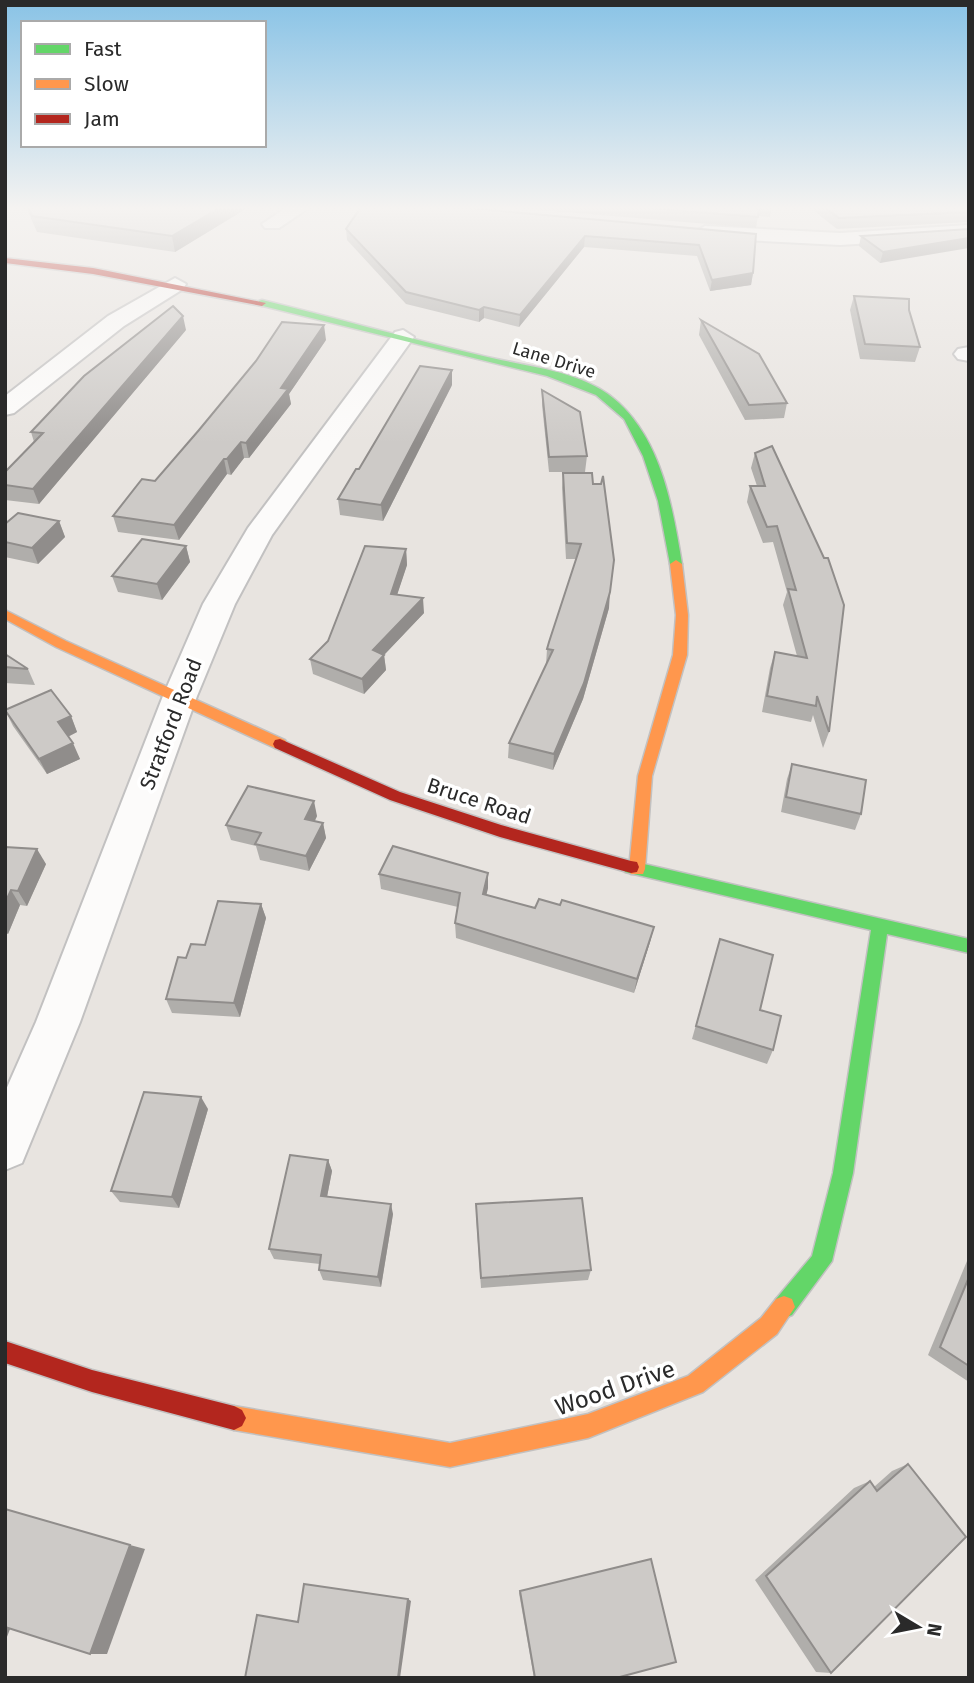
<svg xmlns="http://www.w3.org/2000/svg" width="974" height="1683" font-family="'Fira Sans',sans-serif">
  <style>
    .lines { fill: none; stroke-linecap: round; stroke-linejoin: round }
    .street-casing { stroke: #c2c1c1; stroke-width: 4 }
    .fast-casing { stroke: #c2c1c1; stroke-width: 3 }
    .slow-casing { stroke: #c2c1c1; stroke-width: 3 }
    .jam-casing { stroke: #c2c1c1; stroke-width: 3 }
    .street { fill: #fcfbfa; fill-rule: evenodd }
    .fast { fill: #63d668; fill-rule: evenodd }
    .slow { fill: #ff974d; fill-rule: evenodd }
    .jam { fill: #b3261e; fill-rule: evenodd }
    .wall { fill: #b0aeab }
    .shaded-wall { fill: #908d8b }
    .building { fill: #cdcac7; stroke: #908d8b; stroke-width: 2 }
    .labels { text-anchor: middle; stroke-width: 7; stroke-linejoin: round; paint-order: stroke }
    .far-street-label { font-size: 18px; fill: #2a2a2a; stroke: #fff }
    .street-label { font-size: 21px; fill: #2a2a2a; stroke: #fff }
    .near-street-label { font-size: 24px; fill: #2a2a2a; stroke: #fff }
  </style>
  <rect width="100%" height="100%" fill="#e8e4e0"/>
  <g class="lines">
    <defs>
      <g id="street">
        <path d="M287 207H310L279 228H265L262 224Z"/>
        <path d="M969 225V237L840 245 705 238 695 232 705 226 840 233Z"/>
        <path d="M175 278 186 284 183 289 124 326 14 413 5 415V396L108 316Z"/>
        <path d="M403 330 414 337 272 535 235 604 197 696 80 1022 22 1163 5 1170V1092L36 1022 163 696 203 604 248 528 395 332Z"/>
        <path d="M969 347V361L958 359 954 354 958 349Z"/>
      </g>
      <g id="fast">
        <path d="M262 300C335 318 407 338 479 355 525 367 583 369 619 403 662 443 673 509 682 564L676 568 670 564 658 501 643 456 624 419 596 395 547 376 259 305V301Z"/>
        <path d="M631 861 969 939V953L887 934 853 1173 832 1261 792 1315 784 1318 776 1315 773 1307 776 1299 812 1256 833 1173 871 930 625 872 623 867 625 862Z"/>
      </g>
      <g id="slow">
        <path d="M676 560 682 564 688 615 687 655 652 776 645 869 643 874H631L629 869 638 776 673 655 676 615 670 564Z"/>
        <path d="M5 610 66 641 285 740 287 744 285 748H275L56 647 5 619Z"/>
        <path d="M784 1296 792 1299 795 1307 777 1334 703 1392 588 1438 450 1467 234 1430 226 1426 222 1418 226 1410 234 1406 450 1443 588 1414 688 1376 761 1318 776 1299Z"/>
      </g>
      <g id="jam">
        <path d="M5 258 93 268 266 303 262 306 93 274 5 263Z"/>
        <path d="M280 739 400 792 501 825 631 861 637 862 639 867 637 872 631 873 500 837 390 800 275 748 273 744 275 740Z"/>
        <path d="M5 1341 92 1370 234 1406 242 1410 246 1418 242 1426 234 1430 92 1392 5 1363Z"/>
      </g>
    </defs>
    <use href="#street" class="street-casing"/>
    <use href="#fast" class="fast-casing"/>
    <use href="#slow" class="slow-casing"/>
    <use href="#jam" class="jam-casing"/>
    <use href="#street" class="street"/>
    <use href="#fast" class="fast"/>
    <use href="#slow" class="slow"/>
    <use href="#jam" class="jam"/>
  </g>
  <g class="wall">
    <path d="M26 207H249L175 252 37 232Z"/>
    <path d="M506 207H772L770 217 758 216 756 228Z"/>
    <path d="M809 207H969V222L837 229Z"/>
    <path d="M346 229 756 234 753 273 751 285 710 291 697 256 584 247 519 327 484 318 479 322 406 304 347 240Z"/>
    <path d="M969 229 880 263 859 246 861 236Z"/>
    <path d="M854 296 909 310 920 347 915 362 860 359 850 310Z"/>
    <path d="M701 320 787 403 784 418 745 420 699 335Z"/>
    <path d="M186 330 39 504 5 500V472L34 442 31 432Z"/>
    <path d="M326 340 289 394 291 404 249 458H244L231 475 227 474 179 540 118 532 113 516Z"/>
    <path d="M452 385 383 521 340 515 338 499 359 469Z"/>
    <path d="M542 390 587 456 585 472H549L542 405Z"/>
    <path d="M772 446 829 732 823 748 813 715 811 722 762 712 770 668 775 652 797 656 783 605 787 592 773 542 763 543 747 502 750 486H757L751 468 755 453Z"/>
    <path d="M563 473 609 608 583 699 553 770 508 758 509 743 546 665 547 649 576 559H566L562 488Z"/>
    <path d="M59 521 65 537 38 564 5 557V524Z"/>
    <path d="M186 546 190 562 162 600 118 592 112 576Z"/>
    <path d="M406 549 407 565 397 595 424 613 384 655 386 670 364 694 313 674 310 659 328 641Z"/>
    <path d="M5 654 28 669 35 685 5 683Z"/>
    <path d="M5 710 71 716 77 732 68 737 80 759 47 774 13 726Z"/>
    <path d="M792 764 861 814 855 830 781 812 787 779Z"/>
    <path d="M317 816 315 821 323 823 326 838 309 871 260 860 256 846 231 840 226 825Z"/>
    <path d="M5 847 46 864 27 906 20 905 8 934 5 933Z"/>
    <path d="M488 873V888L486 895 535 908 560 905 654 927 650 942 634 993 456 938 455 923 458 907 381 889 379 874Z"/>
    <path d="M261 904 266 918 240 1017 172 1013 166 999 186 958Z"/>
    <path d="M720 939 760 1010 773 1050 767 1064 692 1039Z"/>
    <path d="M208 1109 179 1208 120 1202 111 1191Z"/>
    <path d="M328 1160 332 1171 327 1197 393 1214 381 1287 323 1280 319 1270 320 1264 274 1259 269 1249Z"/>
    <path d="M476 1215 591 1270 588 1280 481 1288Z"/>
    <path d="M969 1260V1382L928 1355 967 1261Z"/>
    <path d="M908 1464 831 1673 816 1672 755 1580 854 1488 870 1481 874 1487 892 1471Z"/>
    <path d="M520 1591 616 1678H534L519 1593Z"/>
  </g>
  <g class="shaded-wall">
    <path d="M221 207H249L175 252 172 236Z"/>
    <path d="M585 236 584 247 519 327 520 315Z"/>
    <path d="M969 238V248L880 263 883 252Z"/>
    <path d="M753 273 751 285 710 291 712 280Z"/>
    <path d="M484 307V318L479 322V310Z"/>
    <path d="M183 316 186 330 39 504 33 489Z"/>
    <path d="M324 325 326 340 289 394 291 404 249 458 246 443 281 388Z"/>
    <path d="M452 370V385L383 521 381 505Z"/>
    <path d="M241 442 244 458 231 475 227 459Z"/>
    <path d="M224 459 227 474 179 540 174 525Z"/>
    <path d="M59 521 65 537 38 564 32 548Z"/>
    <path d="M186 546 190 562 162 600 157 584Z"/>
    <path d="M406 549 407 565 392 610 391 594Z"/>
    <path d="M610 592 609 608 583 699 553 770 554 754Z"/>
    <path d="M423 598 424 613 384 655 386 670 364 694 362 679 373 650Z"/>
    <path d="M71 716 77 732 65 738 58 722Z"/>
    <path d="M73 743 80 759 47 774 39 759Z"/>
    <path d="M314 801 317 816 308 834 305 819Z"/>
    <path d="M323 823 326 838 309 871 306 856Z"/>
    <path d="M37 849 46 864 27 906 18 891Z"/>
    <path d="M488 873V888L483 909V894Z"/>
    <path d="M11 890 20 905 8 934 5 930V903Z"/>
    <path d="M261 904 266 918 240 1017 234 1003Z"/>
    <path d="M654 927 650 942 634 993 637 979Z"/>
    <path d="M201 1097 208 1109 179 1208 172 1197Z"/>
    <path d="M328 1160 332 1171 325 1207 321 1196Z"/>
    <path d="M391 1204 393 1214 381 1287 378 1277Z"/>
    <path d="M130 1545 145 1549 107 1654H90Z"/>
    <path d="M408 1599 411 1601 400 1678H398Z"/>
    <path d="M5 1624H12L5 1642Z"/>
  </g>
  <g class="building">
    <path d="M28 207H221L172 236 32 216Z"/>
    <path d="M361 207H456L756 234 753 273 712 280 699 245 585 236 520 315 484 307 479 310 406 292 346 229Z"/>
    <path d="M634 207H759L758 217Z"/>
    <path d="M824 207H969V212L839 218Z"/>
    <path d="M969 229V238L883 252 861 236Z"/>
    <path d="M854 296 909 299V310L920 347 865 344Z"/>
    <path d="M173 306 183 316 33 489 5 485V472L43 433 31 432 84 376Z"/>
    <path d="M701 320 759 354 787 403 749 405Z"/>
    <path d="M282 322 324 325 281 388 288 389 246 443 241 442 227 459H224L174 525 113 516 142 479 155 481 199 430 256 361Z"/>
    <path d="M420 366 452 370 381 505 338 499 356 469H359Z"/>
    <path d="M542 390 580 412 587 456 549 457Z"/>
    <path d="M772 446 824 558H828L844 605 829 732 817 696 816 706 767 696 775 652 807 658 788 589 796 590 777 526 767 527 750 486H765L755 453Z"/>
    <path d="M563 473H592L593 484H601L603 476 614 560 610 592 584 683 554 754 509 743 553 650 547 649 549 642 581 544 567 543Z"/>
    <path d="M18 513 59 521 32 548 5 542V524Z"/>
    <path d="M142 539 186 546 157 584 112 576Z"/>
    <path d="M365 546 406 549 391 594 423 598 373 650 384 655 362 679 310 659 328 641Z"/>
    <path d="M5 654 28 669 5 667Z"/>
    <path d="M51 690 71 716 58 722 73 743 39 759 5 710Z"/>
    <path d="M792 764 866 780 861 814 786 797Z"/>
    <path d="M248 786 314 801 305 819 323 823 306 856 255 844 261 833 226 825Z"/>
    <path d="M393 846 488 873 483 894 535 908 539 899 560 905 562 900 654 927 637 979 455 923 460 893 379 874Z"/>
    <path d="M5 847 37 849 18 891 11 890 5 903Z"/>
    <path d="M218 901 261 904 234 1003 166 999 178 957 186 958 191 944 205 945Z"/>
    <path d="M720 939 773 955 760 1010 781 1016 773 1050 696 1026Z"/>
    <path d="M144 1092 201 1097 172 1197 111 1191Z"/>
    <path d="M290 1155 328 1160 321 1196 391 1204 378 1277 319 1270 321 1255 269 1249Z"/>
    <path d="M582 1198 591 1270 481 1278 476 1204Z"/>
    <path d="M969 1277V1366L940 1347Z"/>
    <path d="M908 1464 966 1537 831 1673 766 1576 870 1481 877 1491Z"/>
    <path d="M5 1509 130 1545 90 1654 5 1627Z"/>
    <path d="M651 1559 676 1662 616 1678H535L520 1591Z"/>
    <path d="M304 1584 408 1599 398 1678H245L257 1615 298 1622Z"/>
  </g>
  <linearGradient id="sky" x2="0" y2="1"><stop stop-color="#89c3e6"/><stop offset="0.47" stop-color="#f5f3f1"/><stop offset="1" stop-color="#f5f3f1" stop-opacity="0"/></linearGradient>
  <rect width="974" height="443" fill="url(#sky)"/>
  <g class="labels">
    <g class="far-street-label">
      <text transform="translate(554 360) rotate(17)" y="6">Lane Drive</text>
    </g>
    <g class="street-label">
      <text transform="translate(171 724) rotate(-69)" y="7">Stratford Road</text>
      <text transform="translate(479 801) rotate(18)" y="7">Bruce Road</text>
    </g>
    <g class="near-street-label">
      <text transform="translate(615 1388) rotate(-19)" y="8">Wood Drive</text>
    </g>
  </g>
  <rect width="974" height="1683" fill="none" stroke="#2a2a2a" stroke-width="14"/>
  <rect x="21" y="21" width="245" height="126" fill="#ffffff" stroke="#aaaaaa" stroke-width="2"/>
  <rect x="35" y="44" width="35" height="10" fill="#63d668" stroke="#aaaaaa" stroke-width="2"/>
  <text x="84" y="56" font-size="21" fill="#2a2a2a">Fast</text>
  <rect x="35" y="79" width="35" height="10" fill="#ff974d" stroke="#aaaaaa" stroke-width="2"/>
  <text x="84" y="91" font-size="21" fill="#2a2a2a">Slow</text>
  <rect x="35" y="114" width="35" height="10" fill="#b3261e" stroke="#aaaaaa" stroke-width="2"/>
  <text x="84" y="126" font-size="21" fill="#2a2a2a">Jam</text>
  <g transform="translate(918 1627) rotate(100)" stroke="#ffffff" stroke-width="5" paint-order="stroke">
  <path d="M0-5L12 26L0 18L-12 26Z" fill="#2a2a2a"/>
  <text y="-10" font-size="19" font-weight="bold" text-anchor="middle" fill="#2a2a2a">N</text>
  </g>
</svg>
